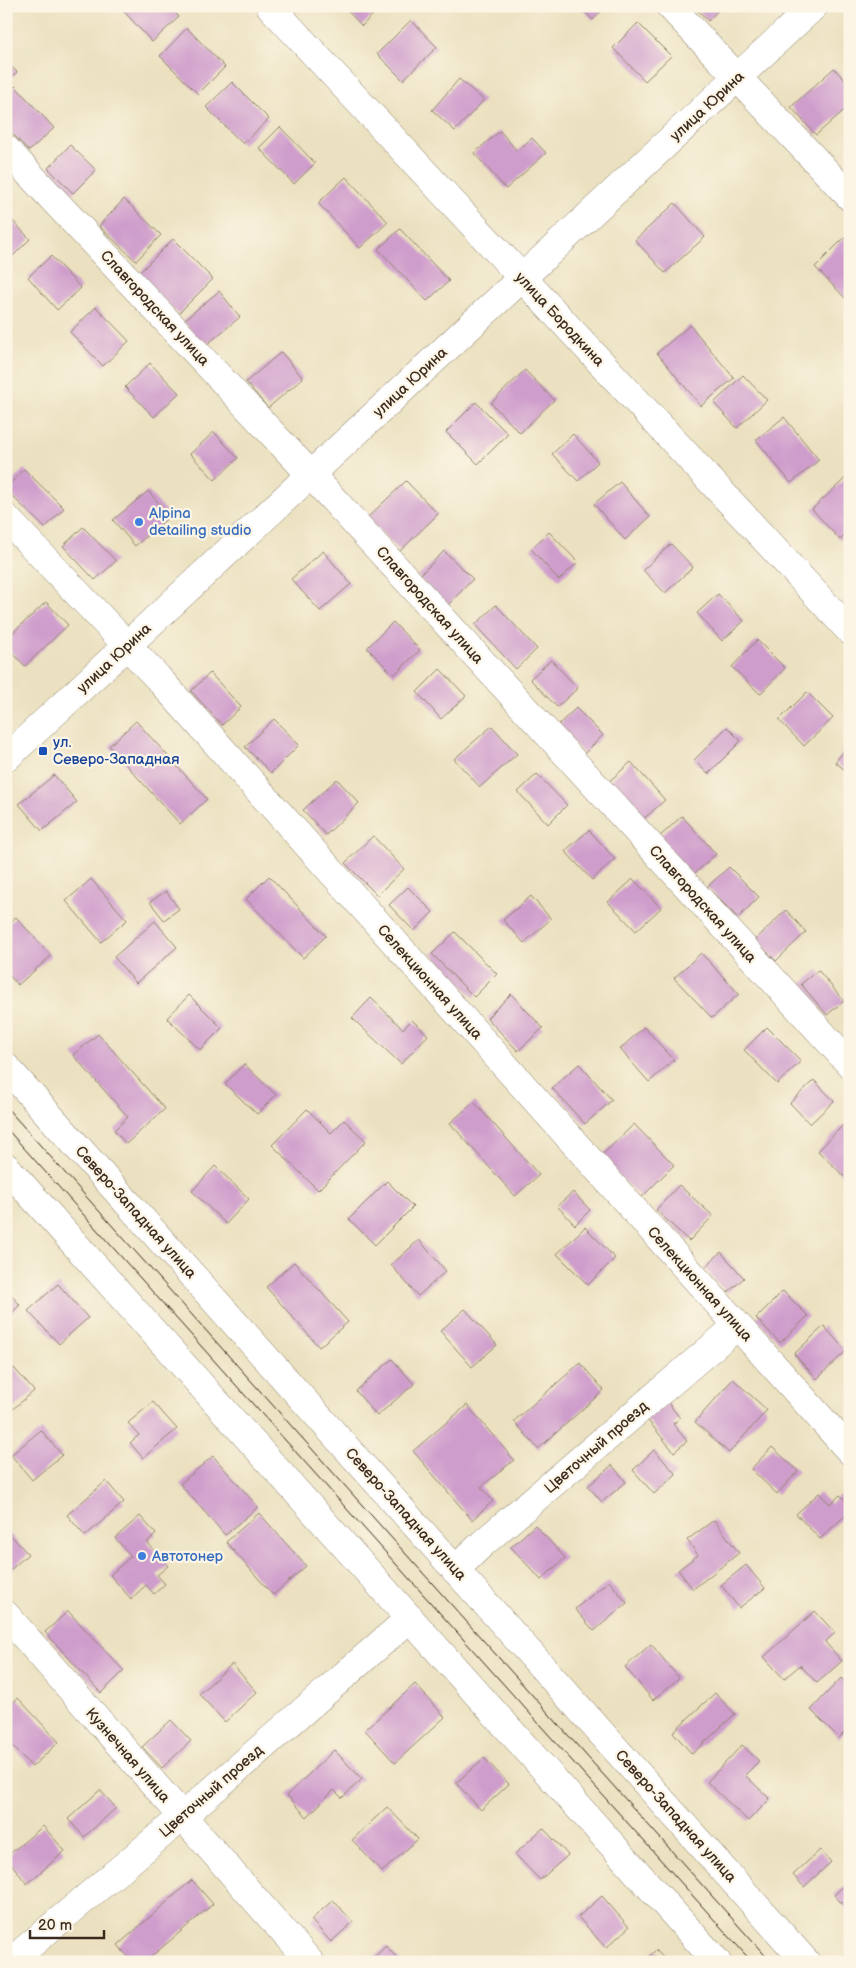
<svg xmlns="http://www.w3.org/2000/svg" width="856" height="1968" font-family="'Balsamiq Sans',sans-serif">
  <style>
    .building { fill: #cf9dcc }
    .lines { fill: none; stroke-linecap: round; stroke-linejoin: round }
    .minor-casing { stroke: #93866f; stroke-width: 29 }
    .major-casing { stroke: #93866f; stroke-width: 29 }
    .minor { stroke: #fff; stroke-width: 28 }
    .major { stroke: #fff; stroke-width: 28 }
    .tram { stroke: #3b2a1e; stroke-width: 1 }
    .shop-dot { fill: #3f7fe0; stroke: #fcf5e5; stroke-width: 2 }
    .transit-dot { fill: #1a4fb4; stroke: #fcf5e5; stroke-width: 2 }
    .labels { text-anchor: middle; stroke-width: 4.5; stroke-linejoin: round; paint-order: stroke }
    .street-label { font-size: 15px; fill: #3b2a1e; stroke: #fcf5e5 }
    .shop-label { font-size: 15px; fill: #366cbe; stroke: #fcf5e5; text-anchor: start }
    .transit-label { font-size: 15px; fill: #164399; stroke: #fcf5e5; text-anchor: start }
  </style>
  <rect width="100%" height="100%" fill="#fcf5e5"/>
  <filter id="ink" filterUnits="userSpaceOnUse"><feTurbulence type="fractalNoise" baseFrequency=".02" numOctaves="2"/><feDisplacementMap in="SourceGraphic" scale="10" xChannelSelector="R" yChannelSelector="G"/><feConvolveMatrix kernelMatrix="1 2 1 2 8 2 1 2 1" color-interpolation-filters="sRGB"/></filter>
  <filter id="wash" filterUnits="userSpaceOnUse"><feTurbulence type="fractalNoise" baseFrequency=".0096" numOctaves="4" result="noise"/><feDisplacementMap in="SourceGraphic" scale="20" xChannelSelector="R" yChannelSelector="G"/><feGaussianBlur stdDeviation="1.12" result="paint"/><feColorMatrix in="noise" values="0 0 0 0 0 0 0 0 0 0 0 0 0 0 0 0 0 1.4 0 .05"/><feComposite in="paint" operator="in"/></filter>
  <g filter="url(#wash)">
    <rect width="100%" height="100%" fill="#ebe1c0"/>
    <g id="blocks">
      <g class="building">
        <path d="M119 6H169L179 17 152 42Z"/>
        <path d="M343 6H381L362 26Z"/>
        <path d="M579 6H606L593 20Z"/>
        <path d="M694 6H722L708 21Z"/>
        <path d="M411 20 437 47 403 80 377 54Z"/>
        <path d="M638 23 671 56 645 81 613 48Z"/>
        <path d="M187 28 225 67 198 94 160 56Z"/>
        <path d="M6 62 17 72 6 83Z"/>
        <path d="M834 68 850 86V105L816 135 791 107Z"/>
        <path d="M459 79 484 100 455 131 432 110Z"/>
        <path d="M232 82 269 119 243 144 206 107Z"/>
        <path d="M15 86 54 128 29 151 6 127V95Z"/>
        <path d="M280 127 315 163 294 184 259 148Z"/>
        <path d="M500 131 517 151 532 138 546 153 506 189 474 153Z"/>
        <path d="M70 145 96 170 73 193 48 168Z"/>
        <path d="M346 177 388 222 360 248 318 203Z"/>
        <path d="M124 199 161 235 136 261 99 226Z"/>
        <path d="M675 203 705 237 665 273 635 240Z"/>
        <path d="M9 217 30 239 10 259 6 256V219Z"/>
        <path d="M400 229 449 281 427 301 378 249Z"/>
        <path d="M844 238 850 243V303L815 267Z"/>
        <path d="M173 239 213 279 178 314 138 274Z"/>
        <path d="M51 256 81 288 57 310 28 277Z"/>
        <path d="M219 291 240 317 205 346 183 321Z"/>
        <path d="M96 307 129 341 103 366 70 332Z"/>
        <path d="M690 325 734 378 701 406 657 353Z"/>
        <path d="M281 352 303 378 268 408 246 382Z"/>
        <path d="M150 363 179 393 154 417 125 387Z"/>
        <path d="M525 370 554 400 520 433 491 403Z"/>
        <path d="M743 375 767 400 737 428 714 403Z"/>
        <path d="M476 402 508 434 478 464 446 432Z"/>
        <path d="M784 417 819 460 791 483 756 440Z"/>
        <path d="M214 432 238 458 215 480 190 454Z"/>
        <path d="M573 434 598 462 578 481 552 454Z"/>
        <path d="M24 469 64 508 45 528 6 490V488Z"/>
        <path d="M850 474V531L840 540 812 509Z"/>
        <path d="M406 481 438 514 400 551 367 518Z"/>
        <path d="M620 482 650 517 625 540 594 504Z"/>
        <path d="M148 491 170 516 135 546 113 520Z"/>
        <path d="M83 527 116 561 95 580 63 546Z"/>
        <path d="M549 532 578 562 559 580 531 549Z"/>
        <path d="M671 544 693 567 665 593 643 570Z"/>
        <path d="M323 551 351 584 320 611 291 579Z"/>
        <path d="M444 551 473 579 447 606 418 577Z"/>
        <path d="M718 594 744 621 722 641 697 613Z"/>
        <path d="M46 602 68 625 25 666 6 646V639Z"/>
        <path d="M496 605 537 649 516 669 475 625Z"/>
        <path d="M393 622 420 650 394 675 367 648Z"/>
        <path d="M757 640 785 668 760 694 732 667Z"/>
        <path d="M551 660 578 688 557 707 530 679Z"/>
        <path d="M440 669 466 696 441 719 417 692Z"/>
        <path d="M210 673 241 707 222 725 191 691Z"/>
        <path d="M807 692 833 718 804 746 779 720Z"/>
        <path d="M576 708 603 735 584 754 557 726Z"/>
        <path d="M274 719 299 745 271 773 245 747Z"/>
        <path d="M136 721 207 799 180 824 109 746Z"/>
        <path d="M492 726 517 754 480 787 454 759Z"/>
        <path d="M727 727 741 741 708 774 694 760Z"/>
        <path d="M850 744V774L835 762Z"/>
        <path d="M631 762 665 800 639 823 605 785Z"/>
        <path d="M537 774 567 805 548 824 518 792Z"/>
        <path d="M54 775 77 802 42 831 19 804Z"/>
        <path d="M337 779 359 803 326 835 303 810Z"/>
        <path d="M682 816 716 854 692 876 657 839Z"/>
        <path d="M589 830 615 859 592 880 565 851Z"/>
        <path d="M373 836 404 869 377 895 345 863Z"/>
        <path d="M729 867 759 897 738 918 707 887Z"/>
        <path d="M269 876 326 936 303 958 246 899Z"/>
        <path d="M91 879 127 920 101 942 66 901Z"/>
        <path d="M633 879 661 908 636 931 608 902Z"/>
        <path d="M408 887 433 912 414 931 389 905Z"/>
        <path d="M166 891 179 909 164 920 150 902Z"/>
        <path d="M531 896 551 919 524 943 503 920Z"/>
        <path d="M786 910 806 932 776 961 755 940Z"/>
        <path d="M16 917 51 956 18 985 6 972V921L9 923Z"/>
        <path d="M155 921 177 947 136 983 114 957Z"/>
        <path d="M455 932 497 974 474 997 432 954Z"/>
        <path d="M701 953 739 994 712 1018 674 978Z"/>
        <path d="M818 970 844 1001 827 1015 801 984Z"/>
        <path d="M511 994 543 1028 518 1051 487 1018Z"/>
        <path d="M189 995 222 1028 200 1050 167 1018Z"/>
        <path d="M371 998 403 1029 412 1020 428 1035 401 1064 352 1018Z"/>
        <path d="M644 1027 674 1060 649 1082 620 1049Z"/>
        <path d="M767 1027 801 1061 777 1084 744 1050Z"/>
        <path d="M98 1034 165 1109 126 1144 114 1130 128 1117 73 1055Z"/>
        <path d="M244 1064 276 1095 257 1114 225 1084Z"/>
        <path d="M579 1064 612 1100 585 1124 552 1088Z"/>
        <path d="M814 1080 834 1101 810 1124 790 1103Z"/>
        <path d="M474 1102 539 1175 515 1196 450 1123Z"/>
        <path d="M307 1109 331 1133 344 1120 366 1141 318 1190 272 1145Z"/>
        <path d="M634 1124 674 1165 641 1198 600 1157Z"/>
        <path d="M843 1125 850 1132V1182L818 1151Z"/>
        <path d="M215 1166 249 1199 226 1224 192 1191Z"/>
        <path d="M387 1181 413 1207 375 1245 349 1219Z"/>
        <path d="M679 1185 713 1216 689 1241 656 1210Z"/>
        <path d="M573 1192 590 1210 575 1225 557 1206Z"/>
        <path d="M585 1227 615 1258 588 1285 557 1254Z"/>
        <path d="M419 1240 446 1271 418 1296 391 1265Z"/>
        <path d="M721 1252 744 1278 727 1293 704 1268Z"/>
        <path d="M294 1262 348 1322 319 1347 266 1287Z"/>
        <path d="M58 1284 88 1318 59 1344 28 1311Z"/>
        <path d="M6 1289 20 1305 6 1318Z"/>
        <path d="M783 1291 808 1316 780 1343 756 1318Z"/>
        <path d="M465 1309 497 1345 472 1367 440 1331Z"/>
        <path d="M824 1326 846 1351 817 1379 794 1354Z"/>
        <path d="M392 1359 414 1384 377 1416 356 1391Z"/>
        <path d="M580 1363 604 1390 538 1449 514 1421Z"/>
        <path d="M14 1368 34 1391 6 1415V1375Z"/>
        <path d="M733 1379 767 1410 729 1453 695 1422Z"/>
        <path d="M666 1400 680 1418 673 1424 687 1441 674 1452 645 1417Z"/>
        <path d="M153 1402 177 1429 143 1458 130 1443 139 1435 128 1423Z"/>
        <path d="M467 1405 514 1460 481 1487 493 1501 472 1520 413 1451Z"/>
        <path d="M41 1430 62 1455 32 1480 11 1455Z"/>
        <path d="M772 1447 798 1471 777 1494 751 1469Z"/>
        <path d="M654 1450 676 1474 654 1494 633 1470Z"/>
        <path d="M213 1456 258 1507 225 1535 180 1484Z"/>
        <path d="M612 1465 626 1482 602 1502 588 1486Z"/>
        <path d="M106 1481 124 1502 85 1536 67 1515Z"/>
        <path d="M819 1493 830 1504 840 1495 850 1505V1511L820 1539 796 1514Z"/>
        <path d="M259 1513 306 1566 273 1595 226 1542Z"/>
        <path d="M140 1516 156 1534 147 1542 168 1566 157 1575 165 1584 154 1594 146 1585 131 1599 110 1575 131 1556 115 1538Z"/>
        <path d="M714 1520 739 1553 693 1589 678 1570 698 1555 687 1540Z"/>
        <path d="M535 1525 565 1558 541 1580 511 1547Z"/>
        <path d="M6 1530 28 1554 6 1574Z"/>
        <path d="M746 1565 765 1588 739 1608 721 1585Z"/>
        <path d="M609 1581 627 1603 594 1631 575 1609Z"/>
        <path d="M68 1611 124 1671 101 1693 45 1632Z"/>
        <path d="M815 1611 835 1633 825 1642 842 1661 817 1683 800 1665 784 1679 764 1657Z"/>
        <path d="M651 1644 679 1678 653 1700 625 1667Z"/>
        <path d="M232 1664 257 1692 225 1722 199 1694Z"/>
        <path d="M841 1678 850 1687V1727L839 1738 811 1710Z"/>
        <path d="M415 1684 445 1717 395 1763 365 1730Z"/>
        <path d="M715 1693 735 1714 692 1754 673 1732Z"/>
        <path d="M18 1698 59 1742 32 1767 6 1739V1709Z"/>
        <path d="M171 1720 191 1741 162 1768 142 1747Z"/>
        <path d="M742 1745 759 1761 745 1775 770 1799 748 1821 707 1782Z"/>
        <path d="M334 1750 362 1779 342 1798 334 1790 307 1817 287 1795Z"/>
        <path d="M484 1758 509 1784 481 1810 456 1783Z"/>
        <path d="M100 1790 116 1808 84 1837 68 1819Z"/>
        <path d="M387 1807 418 1839 382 1872 352 1840Z"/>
        <path d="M43 1826 65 1851 27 1884 6 1857Z"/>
        <path d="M543 1828 568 1855 540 1880 515 1854Z"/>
        <path d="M820 1850 831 1862 804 1887 793 1875Z"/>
        <path d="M192 1880 213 1904 145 1962H132L118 1945Z"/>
        <path d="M850 1880V1912L834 1895Z"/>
        <path d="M602 1896 629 1927 606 1948 578 1917Z"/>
        <path d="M333 1900 353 1922 331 1942 311 1920Z"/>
        <path d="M386 1946 401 1962H369Z"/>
        <path d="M656 1950 667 1962H643Z"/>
      </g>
    </g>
  </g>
  <g filter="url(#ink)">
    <use href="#blocks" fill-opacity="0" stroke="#93866f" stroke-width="1"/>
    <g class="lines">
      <defs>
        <g id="minor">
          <path d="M270 6 850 631"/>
          <path d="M670 6 850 197"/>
          <path d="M6 149 311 475 850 1064"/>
          <path d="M6 518 158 678 850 1451"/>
          <path d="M455 1570 482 1544 737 1326"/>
          <path d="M6 1615 310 1962"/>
          <path d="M10 1962 182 1817 410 1618"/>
        </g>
        <g id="major">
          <path d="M6 758 814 6"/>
          <path d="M6 1067 806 1962"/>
          <path d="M6 1167 717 1962"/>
        </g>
      </defs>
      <use href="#minor" class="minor-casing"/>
      <use href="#major" class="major-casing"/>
      <use href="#minor" class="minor"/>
      <use href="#major" class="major"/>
      <g class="tram">
        <path d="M6 1107 771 1962"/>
        <path d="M6 1128 752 1962"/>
      </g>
    </g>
  </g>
  <g class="shop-dot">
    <circle cx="139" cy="522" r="5"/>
    <circle cx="142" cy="1556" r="5"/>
  </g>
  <rect class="transit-dot" x="38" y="746" width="10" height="10" rx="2.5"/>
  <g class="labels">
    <g class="street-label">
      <text transform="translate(707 106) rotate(-43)" y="5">улица Юрина</text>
      <text transform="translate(155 308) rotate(47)" y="5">Славгородская улица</text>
      <text transform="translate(560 319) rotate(47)" y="5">улица Бородкина</text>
      <text transform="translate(410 382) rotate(-43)" y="5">улица Юрина</text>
      <text transform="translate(430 605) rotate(48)" y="5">Славгородская улица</text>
      <text transform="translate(114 658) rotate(-43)" y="5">улица Юрина</text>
      <text transform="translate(703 904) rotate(48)" y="5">Славгородская улица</text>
      <text transform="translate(430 982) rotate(48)" y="5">Селекционная улица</text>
      <text transform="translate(136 1212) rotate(48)" y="5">Северо-Западная улица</text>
      <text transform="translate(700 1284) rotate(48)" y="5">Селекционная улица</text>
      <text transform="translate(596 1447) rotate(-41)" y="5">Цветочный проезд</text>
      <text transform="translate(406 1514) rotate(48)" y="5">Северо-Западная улица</text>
      <text transform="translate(128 1755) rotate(49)" y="5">Кузнечная улица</text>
      <text transform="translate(211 1791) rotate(-41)" y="5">Цветочный проезд</text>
      <text transform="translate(676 1816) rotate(48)" y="5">Северо-Западная улица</text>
    </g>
    <g class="shop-label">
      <text x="149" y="518">Alpina<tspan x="149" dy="17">detailing studio</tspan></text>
      <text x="152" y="1561">Автотонер</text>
    </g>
    <g class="transit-label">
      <text x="53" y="747">ул.<tspan x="53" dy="17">Северо-Западная</tspan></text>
    </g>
  </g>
  <rect width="856" height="1968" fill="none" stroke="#fcf5e5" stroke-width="25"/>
  <path d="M30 1930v8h74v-8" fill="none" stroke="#3b2a1e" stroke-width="2.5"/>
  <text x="38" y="1930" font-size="15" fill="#3b2a1e" stroke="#fcf5e5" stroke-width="4" paint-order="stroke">20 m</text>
</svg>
